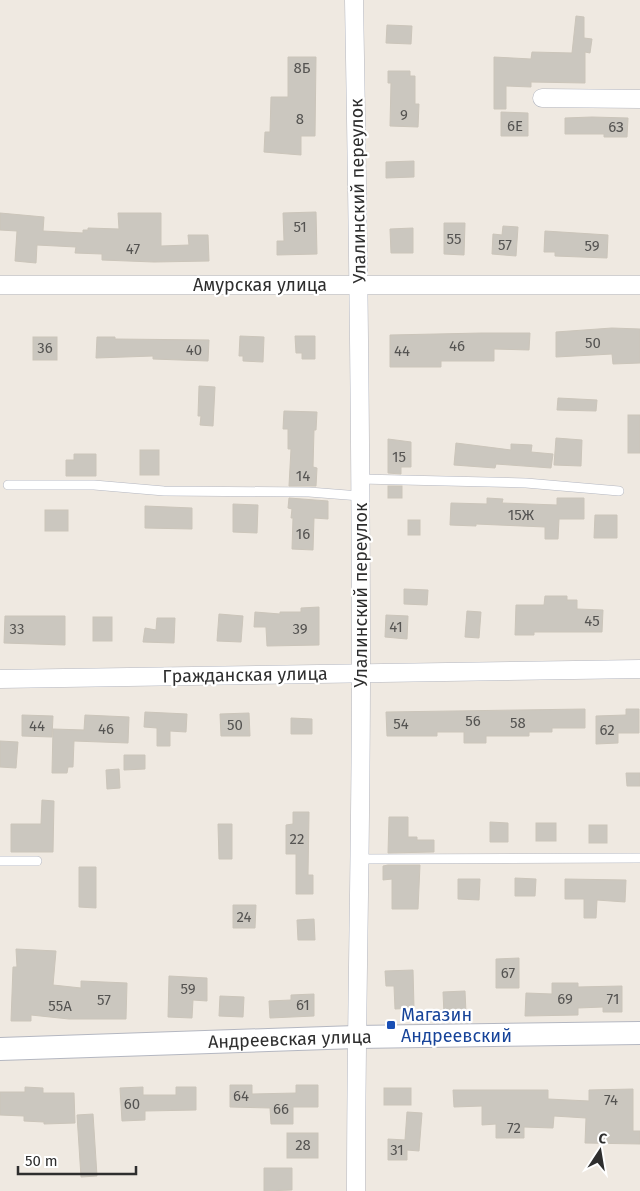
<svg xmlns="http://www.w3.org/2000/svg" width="640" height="1191" font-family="'Fira Sans',sans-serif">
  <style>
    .building { fill: #cbc7bf; stroke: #cbc5ba }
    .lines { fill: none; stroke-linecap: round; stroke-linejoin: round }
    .service-casing { stroke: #b4b7c1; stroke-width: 10 }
    .minor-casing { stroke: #b4b7c1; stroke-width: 19 }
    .tertiary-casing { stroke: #b4b7c1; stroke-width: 24 }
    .service { stroke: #fff; stroke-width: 9 }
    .minor { stroke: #fff; stroke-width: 18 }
    .tertiary { stroke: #fff; stroke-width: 22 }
    .transit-dot { fill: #1a4fb4; stroke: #fff; stroke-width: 2 }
    .labels { text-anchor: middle; stroke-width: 4.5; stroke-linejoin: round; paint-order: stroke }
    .number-label { font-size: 15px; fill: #555452 }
    .street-label { font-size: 18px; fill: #2e2e2e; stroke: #fff }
    .transit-label { font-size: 18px; fill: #164399; stroke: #fff; text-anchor: start }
  </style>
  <rect width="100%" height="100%" fill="#efe9e1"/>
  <g class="building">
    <path d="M576 16 584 17V38L592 39 590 53 585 52V83L531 82V87L506 86V109H494V57L531 59 532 52 572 53Z"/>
    <path d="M387 25 412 26 411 44 386 43Z"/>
    <path d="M288 57H316L315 136H301V155L264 152 265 132H270L271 97H288Z"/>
    <path d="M388 71H410V76H415V104H419L418 127 390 126 391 83H388Z"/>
    <path d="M501 112 528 113V136H501Z"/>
    <path d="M592 117 628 118 627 137H604V134H565V118Z"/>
    <path d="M414 161V177L386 178V162Z"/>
    <path d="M316 212 317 254 277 255V241H284L283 213Z"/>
    <path d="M0 213 44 217 43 231 83 233V230H88V228L119 229 118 213H161V246L189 245 188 235H208L209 261 154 262 102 260V254L75 253 76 247 37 245 36 263 15 261 17 231 0 230Z"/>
    <path d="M444 223H465L464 255 444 254Z"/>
    <path d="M503 226 518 227 516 256 492 254 493 234 502 235Z"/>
    <path d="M413 228V253H391L390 229Z"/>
    <path d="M545 231 608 235 607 258 555 256V252H544Z"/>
    <path d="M612 328 640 329V363L613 364 612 354 556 357V332Z"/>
    <path d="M482 333H530L529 350 494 349V361H441V367H390V335Z"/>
    <path d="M240 336 264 337 263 362 243 361V356H239Z"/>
    <path d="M295 336H315V359H302V353H296Z"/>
    <rect x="33" y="337" width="24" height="23"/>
    <path d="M97 337H115V339L209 340 208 361 153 359V356L96 358Z"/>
    <path d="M199 386 215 387 213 426 200 425 201 416H198Z"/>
    <path d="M558 398 597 400 596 411 557 410Z"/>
    <path d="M284 411 317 412 316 430H314L313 467 317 468 316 486H289L291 449H288V429H283Z"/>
    <rect x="628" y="415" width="12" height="38"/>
    <path d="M556 438 582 440 581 466 554 465Z"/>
    <path d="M388 439 411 442V467H401V474L388 473Z"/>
    <path d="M456 443 511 450V444L532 445 531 452 553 454 551 468 496 464 495 468 454 465Z"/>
    <rect x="140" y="450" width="19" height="25"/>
    <path d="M74 454H96V476H66V460H74Z"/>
    <rect x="388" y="486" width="14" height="12"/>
    <path d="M289 498 328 501V519L314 518 313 550 292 549 293 518H291L292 509 288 508Z"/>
    <path d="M487 498 503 499 502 503 557 505V498H584V519H559L558 539H545V527L476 524V526L450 525 451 503 487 504Z"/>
    <path d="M233 504 258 505 257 533 233 532Z"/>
    <path d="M145 506 192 508V529L145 528Z"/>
    <rect x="45" y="510" width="23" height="21"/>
    <path d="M595 515H617V538H594Z"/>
    <rect x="408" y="520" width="12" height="15"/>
    <path d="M404 589 428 590 427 605 404 604Z"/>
    <path d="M545 596H567V600H577V609L603 610 602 632H534V635H515L516 605H544Z"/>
    <path d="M319 607V645L267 646 266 627H254L255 612 280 614V612H301V608Z"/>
    <path d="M467 611 481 612 479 638 465 637Z"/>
    <path d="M219 614 243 616 241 642 217 641Z"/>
    <path d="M386 615 408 616 407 639 385 637Z"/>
    <path d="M5 616H65V645L4 643Z"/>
    <rect x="93" y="617" width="19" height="24"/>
    <path d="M157 618H175L174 643 143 642 145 628 156 630Z"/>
    <path d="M585 709V728H552V732H529V736H486V743H464V732H437V736H387L386 712Z"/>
    <path d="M626 709H639V733H618V743L596 744V716L626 715Z"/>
    <path d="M145 712 187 714 186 732 170 731V746H157V728L144 727Z"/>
    <path d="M249 713 250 736H221L220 714Z"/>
    <path d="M22 715 53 716 52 737 22 736Z"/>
    <path d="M85 715 129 717 128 743 74 741 73 767H68L67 773H52L53 729 84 730Z"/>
    <path d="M291 718 312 719V734H291Z"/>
    <path d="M0 741 18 742 16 768 0 767Z"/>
    <path d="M124 755H145V769L124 770Z"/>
    <path d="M119 769 120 788 107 789 106 770Z"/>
    <path d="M626 773H640V786H627Z"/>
    <path d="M42 800 54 801 53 852H11V824H41Z"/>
    <path d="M293 812H309L308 875H313V894H296V854H286V825L293 824Z"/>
    <path d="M389 817H408V837H417V840H434V852L388 853Z"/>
    <path d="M490 822 508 823V842H490Z"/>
    <rect x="536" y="823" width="20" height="18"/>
    <path d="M218 824H232V859H219Z"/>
    <rect x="589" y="825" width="18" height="18"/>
    <path d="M388 865H420L418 909H392V879L383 880V866Z"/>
    <path d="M79 867H96V908L79 907Z"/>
    <path d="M515 878 536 879 535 896H515Z"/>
    <path d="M458 879H480L479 900 458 899Z"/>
    <path d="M565 879 626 880 625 902 597 900 596 918H584V899H565Z"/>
    <path d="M233 905H256L255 928H233Z"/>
    <path d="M314 919 315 940H298L297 920Z"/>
    <path d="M16 949 56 951 53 985 81 988V981L127 983 126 1019H69L31 1015V1021H11L13 967H17Z"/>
    <path d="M519 958V988H496V959Z"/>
    <path d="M413 970 414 1008 395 1009 394 986H386L385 971Z"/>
    <path d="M169 976 207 978V1001L193 1000 192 1018 168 1017Z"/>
    <path d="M552 983H578V987L622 986V1012H603V1007L578 1008V1015L525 1016 526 993 552 994Z"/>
    <path d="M465 991 466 1013 444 1014 443 992Z"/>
    <path d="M314 994V1016L270 1018 269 1001 291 1000V995Z"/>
    <path d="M220 996 244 997 243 1017 219 1016Z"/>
    <path d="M230 1085H252V1094L296 1093V1085H318V1107H293V1124H271L270 1108 230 1107Z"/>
    <path d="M25 1087 43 1088V1093H74L75 1123 44 1124V1122L24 1121V1116L0 1115V1092H25Z"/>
    <path d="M143 1087V1095H176V1087H196V1110L145 1111V1120L122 1121 120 1088Z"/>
    <rect x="384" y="1088" width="27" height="17"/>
    <path d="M633 1089V1131H640V1144L585 1143 586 1118 554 1116 553 1128 524 1127V1138H496V1124L482 1125V1106L454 1107 453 1090H548V1099L589 1101V1090Z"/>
    <path d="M407 1112 422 1113 419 1151 407 1150V1160H388V1139L405 1140Z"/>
    <path d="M93 1114 97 1176 81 1177 77 1115Z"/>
    <rect x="287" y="1133" width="31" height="25"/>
    <path d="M264 1168H292V1190L264 1191Z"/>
  </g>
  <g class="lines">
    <defs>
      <g id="service">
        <path d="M360 479 526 483 619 491"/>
        <path d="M8 485H94L164 491 309 492 360 496"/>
        <path d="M358 859 640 858"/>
        <path d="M0 861H37"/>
      </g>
      <g id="minor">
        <path d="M354 0C358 223 361 447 361 670 361 844 356 1017 356 1191"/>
        <path d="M542 98 640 99"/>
        <path d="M0 285H640"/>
        <path d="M0 679 640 669"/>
      </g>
      <g id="tertiary">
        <path id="s1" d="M0 1049 356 1037 640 1033"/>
      </g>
    </defs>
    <use href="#service" class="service-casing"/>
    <use href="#minor" class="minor-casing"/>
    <use href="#tertiary" class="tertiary-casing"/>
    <use href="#service" class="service"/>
    <use href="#minor" class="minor"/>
    <use href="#tertiary" class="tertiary"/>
  </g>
  <rect class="transit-dot" x="386" y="1020" width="10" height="10" rx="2.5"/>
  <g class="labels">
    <g class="number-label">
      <text x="302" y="73">8Б</text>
      <text x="404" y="120">9</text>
      <text x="300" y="124">8</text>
      <text x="515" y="131">6Е</text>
      <text x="616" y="132">6З</text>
      <text x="300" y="232">51</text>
      <text x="454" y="244">55</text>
      <text x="505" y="250">57</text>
      <text x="592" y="251">59</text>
      <text x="133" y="254">47</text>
      <text x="593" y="348">50</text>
      <text x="457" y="351">46</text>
      <text x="45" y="353">36</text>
      <text x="194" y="355">40</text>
      <text x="402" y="356">44</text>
      <text x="399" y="462">15</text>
      <text x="303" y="481">14</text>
      <text x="521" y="520">15Ж</text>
      <text x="303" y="539">16</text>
      <text x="592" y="626">45</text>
      <text x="396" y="632">41</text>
      <text x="17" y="634">33</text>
      <text x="300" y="634">39</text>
      <text x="473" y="726">56</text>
      <text x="518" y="728">58</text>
      <text x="401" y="729">54</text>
      <text x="235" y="730">50</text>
      <text x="37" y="731">44</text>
      <text x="106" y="734">46</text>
      <text x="607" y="735">62</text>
      <text x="297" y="844">22</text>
      <text x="244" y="922">24</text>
      <text x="508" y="978">67</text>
      <text x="188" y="994">59</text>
      <text x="565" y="1004">69</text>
      <text x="613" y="1004">71</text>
      <text x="104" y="1005">57</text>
      <text x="303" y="1010">61</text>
      <text x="60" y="1011">55А</text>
      <text x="241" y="1101">64</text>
      <text x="611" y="1105">74</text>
      <text x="132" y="1109">60</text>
      <text x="281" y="1114">66</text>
      <text x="514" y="1133">72</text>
      <text x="303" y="1150">28</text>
      <text x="397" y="1155">31</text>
    </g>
    <g class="street-label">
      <text transform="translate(358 191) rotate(-91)" y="6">Улалинский переулок</text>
      <text x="260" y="291">Амурская улица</text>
      <text transform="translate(361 595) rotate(-90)" y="6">Улалинский переулок</text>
      <text transform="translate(245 675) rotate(-1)" y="6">Гражданская улица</text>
      <text dy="6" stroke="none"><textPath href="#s1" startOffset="290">Андреевская улица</textPath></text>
    </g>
    <g class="transit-label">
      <text x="401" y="1021">Магазин<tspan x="401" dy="21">Андреевский</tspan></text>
    </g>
  </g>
  <g transform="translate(600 1151) rotate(12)" stroke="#ffffff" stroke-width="4" paint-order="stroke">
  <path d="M0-4L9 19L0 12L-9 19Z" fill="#2e2e2e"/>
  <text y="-8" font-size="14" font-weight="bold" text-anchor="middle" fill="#2e2e2e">С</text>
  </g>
  <path d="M18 1166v8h118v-8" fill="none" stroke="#2e2e2e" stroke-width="2.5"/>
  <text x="25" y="1166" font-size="15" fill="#2e2e2e" stroke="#ffffff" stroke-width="4" paint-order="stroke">50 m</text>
</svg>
